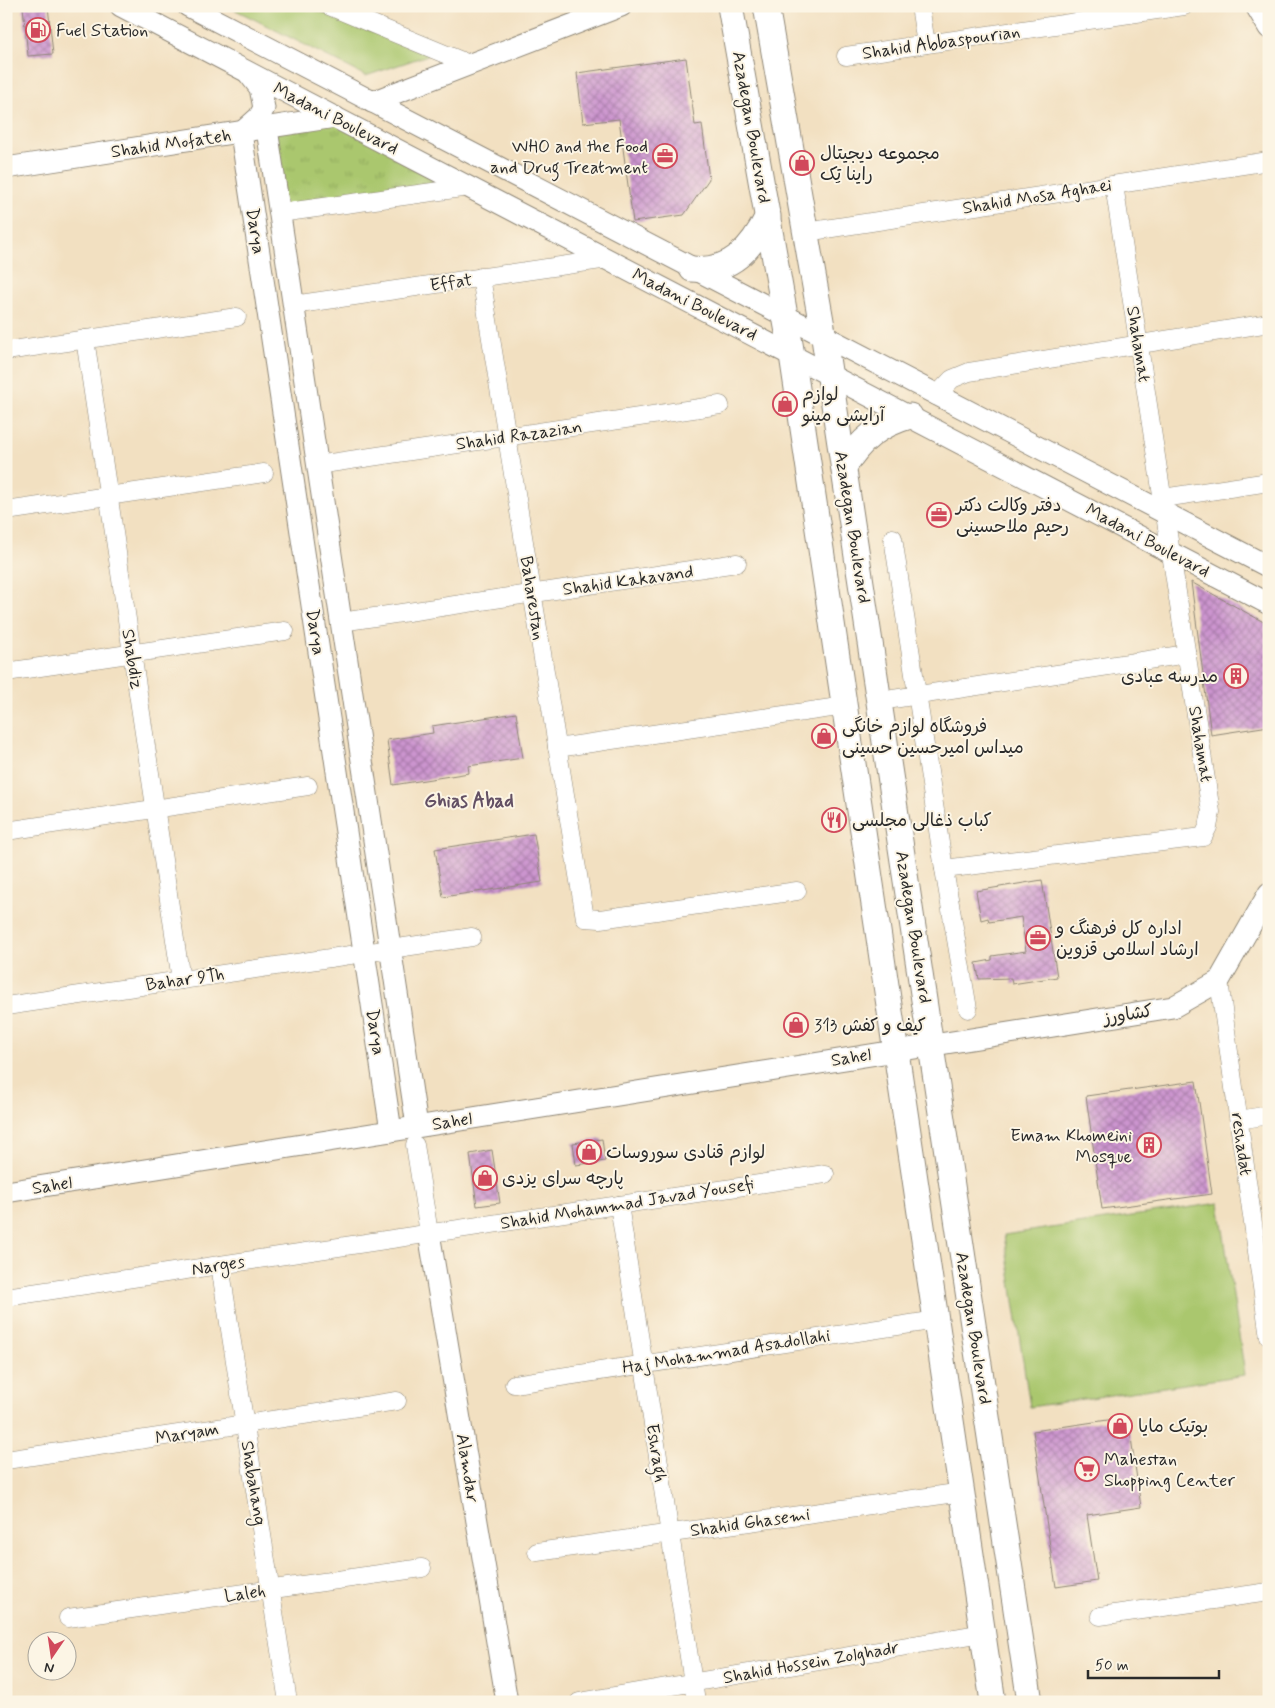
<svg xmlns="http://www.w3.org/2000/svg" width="1275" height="1708" font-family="Mynerve,'Playpen Sans Arabic',sans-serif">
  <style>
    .grass { fill: url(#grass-tufts); stroke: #6a794c }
    .green { fill: #aac76e; stroke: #6a794c }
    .building { fill: url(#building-cross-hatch) }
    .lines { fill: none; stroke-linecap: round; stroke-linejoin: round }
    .minor-casing { stroke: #8e8676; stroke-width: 19 }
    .tertiary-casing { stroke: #8e8676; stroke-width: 23 }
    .secondary-casing { stroke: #8e8676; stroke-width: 27 }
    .minor { stroke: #fff; stroke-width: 18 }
    .tertiary { stroke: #fff; stroke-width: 21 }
    .secondary { stroke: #fff; stroke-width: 25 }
    .labels { text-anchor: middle; stroke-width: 4; stroke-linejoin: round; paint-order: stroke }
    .poi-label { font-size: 18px; fill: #2b2b2b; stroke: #fcf5e5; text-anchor: start }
    .street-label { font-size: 18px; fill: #2b2b2b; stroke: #fcf5e5 }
    .neighbourhood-label { font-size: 19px; font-weight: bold; fill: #635064; stroke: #fcf5e5 }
  </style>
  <defs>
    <pattern id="grass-tufts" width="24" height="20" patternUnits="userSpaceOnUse" patternTransform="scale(1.25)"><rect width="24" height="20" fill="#aac76e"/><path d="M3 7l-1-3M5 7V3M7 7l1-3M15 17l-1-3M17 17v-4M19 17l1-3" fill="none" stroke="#92ab5f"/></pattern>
    <pattern id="building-cross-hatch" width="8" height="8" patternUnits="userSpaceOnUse" patternTransform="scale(1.25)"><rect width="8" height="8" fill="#cc94cf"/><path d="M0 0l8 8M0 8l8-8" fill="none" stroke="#a679a8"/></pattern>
  </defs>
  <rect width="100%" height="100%" fill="#fcf5e5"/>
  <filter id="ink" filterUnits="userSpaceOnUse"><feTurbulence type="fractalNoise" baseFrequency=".02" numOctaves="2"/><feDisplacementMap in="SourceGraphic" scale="10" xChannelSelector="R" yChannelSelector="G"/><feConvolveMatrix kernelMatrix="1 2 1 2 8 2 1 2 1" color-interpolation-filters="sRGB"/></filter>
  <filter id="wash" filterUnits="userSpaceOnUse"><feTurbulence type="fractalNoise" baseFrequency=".0096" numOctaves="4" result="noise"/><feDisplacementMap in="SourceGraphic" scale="20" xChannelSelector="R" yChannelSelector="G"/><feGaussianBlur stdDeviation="1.12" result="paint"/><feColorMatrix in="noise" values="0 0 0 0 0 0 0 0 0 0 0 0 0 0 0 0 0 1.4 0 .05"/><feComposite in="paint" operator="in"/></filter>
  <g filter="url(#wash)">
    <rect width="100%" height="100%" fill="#f2e0c1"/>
    <path class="grass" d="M335 117 469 187 280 213 267 129Z"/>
    <g class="green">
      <path d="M228 6H305L431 54 366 76Z"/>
      <path d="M1219 1203 1245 1375 1030 1407 1004 1235Z"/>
    </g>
    <g id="blocks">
      <g class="building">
        <path d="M48 6 53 54 28 56 23 7Z"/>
        <path d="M686 58 695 125 702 124 709 179 684 215 633 222 619 119 583 123 577 73Z"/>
        <path d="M1191 582 1269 625V726L1211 735Z"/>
        <path d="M516 713 523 758 468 766 469 773 393 785 387 740 433 733 432 726Z"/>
        <path d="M534 834 542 882 443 897 435 849Z"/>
        <path d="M1042 880 1057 977 1012 984 1011 978 979 979 976 963 992 960V956L1026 951 1021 917 989 922 988 918 981 920 976 891Z"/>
        <path d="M1196 1081 1212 1194 1102 1209 1086 1096Z"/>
        <path d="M602 1139 605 1161 576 1165 573 1143Z"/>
        <path d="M492 1150 500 1203 477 1206 470 1154Z"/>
        <path d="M1128 1417 1141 1507 1087 1515 1097 1581 1056 1587 1033 1431Z"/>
      </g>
    </g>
  </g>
  <g filter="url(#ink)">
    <use href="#blocks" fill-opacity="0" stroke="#8e8676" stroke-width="1"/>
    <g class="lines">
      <defs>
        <g id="minor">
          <path d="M329 6 469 64"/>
          <path d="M920 6 926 44"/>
          <path d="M846 56 1184 6"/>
          <path d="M280 213 469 187"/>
          <path d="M806 232 1269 161"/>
          <path d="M481 277 585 918 600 919 797 891"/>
          <path d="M293 305 608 259"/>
          <path d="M85 339 181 980"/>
          <path d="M6 351 237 317"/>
          <path d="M936 396 952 379 969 372 1269 323"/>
          <path d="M317 465 720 405"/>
          <path d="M1163 498 1269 482"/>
          <path d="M6 511 264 473"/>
          <path d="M893 538 944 869 968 1009"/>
          <path d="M341 622 737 563"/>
          <path d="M6 672 285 631"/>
          <path d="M880 701 1187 654"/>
          <path d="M557 748 845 706"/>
          <path d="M6 831 308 786"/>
          <path d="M944 869 1203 837 1208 827 1211 812 1114 185"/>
          <path d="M1219 981 1269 1337"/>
          <path d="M6 1006 472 937"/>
          <path d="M1239 1120 1269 1115"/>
          <path d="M415 1145 429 1233"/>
          <path d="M619 1205 696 1702"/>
          <path d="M220 1265 288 1702"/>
          <path d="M6 1297 825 1174"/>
          <path d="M514 1384 937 1320"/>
          <path d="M6 1460 397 1401"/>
          <path d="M537 1552 963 1492"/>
          <path d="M1100 1616 1269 1592"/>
          <path d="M68 1618 422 1568"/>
          <path d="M579 1702 983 1633"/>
        </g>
        <g id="tertiary">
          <path d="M121 6 1269 604"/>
          <path d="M188 6 1269 567"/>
          <path d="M1256 6 1269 28"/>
          <path d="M249 74 260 88 264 108 259 117 241 133 391 1131"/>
          <path d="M372 102 621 6"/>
          <path d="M267 129 417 1126"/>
          <path d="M6 168 335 117"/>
          <path d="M6 1192 1173 1007 1219 981 1269 893"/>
          <path d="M429 1233 507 1702"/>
        </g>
        <g id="secondary">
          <path d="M730 6 792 355 993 1702"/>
          <path d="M766 6 824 338 1030 1702"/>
          <path d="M692 269C731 273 752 248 768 216"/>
          <path d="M844 467C861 439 879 425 910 416"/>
        </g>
      </defs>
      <use href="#minor" class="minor-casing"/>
      <use href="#tertiary" class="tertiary-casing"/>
      <use href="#secondary" class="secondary-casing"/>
      <use href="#minor" class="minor"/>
      <use href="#tertiary" class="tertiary"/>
      <use href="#secondary" class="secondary"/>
    </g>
  </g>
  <defs>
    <symbol id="fuel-ring" viewBox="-11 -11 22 22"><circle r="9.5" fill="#fcf5e5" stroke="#d1495b" stroke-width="1.5"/><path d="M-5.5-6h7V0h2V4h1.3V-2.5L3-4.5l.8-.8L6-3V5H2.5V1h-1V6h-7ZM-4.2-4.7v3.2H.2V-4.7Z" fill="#d1495b"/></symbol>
    <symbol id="office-ring" viewBox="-11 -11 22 22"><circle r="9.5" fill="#fcf5e5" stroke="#d1495b" stroke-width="1.5"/><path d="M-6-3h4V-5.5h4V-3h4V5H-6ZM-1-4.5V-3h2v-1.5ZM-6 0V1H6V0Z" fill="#d1495b"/></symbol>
    <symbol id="shop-ring" viewBox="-11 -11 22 22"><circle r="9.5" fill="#fcf5e5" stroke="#d1495b" stroke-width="1.5"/><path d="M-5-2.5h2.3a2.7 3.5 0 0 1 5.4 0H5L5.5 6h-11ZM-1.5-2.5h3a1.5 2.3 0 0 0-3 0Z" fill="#d1495b"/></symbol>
    <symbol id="building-ring" viewBox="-11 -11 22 22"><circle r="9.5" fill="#fcf5e5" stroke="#d1495b" stroke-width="1.5"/><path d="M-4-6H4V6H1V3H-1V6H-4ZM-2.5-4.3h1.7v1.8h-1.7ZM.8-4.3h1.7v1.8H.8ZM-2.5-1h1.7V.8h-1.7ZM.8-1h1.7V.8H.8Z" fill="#d1495b"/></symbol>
    <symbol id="restaurant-ring" viewBox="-11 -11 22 22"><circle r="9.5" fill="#fcf5e5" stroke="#d1495b" stroke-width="1.5"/><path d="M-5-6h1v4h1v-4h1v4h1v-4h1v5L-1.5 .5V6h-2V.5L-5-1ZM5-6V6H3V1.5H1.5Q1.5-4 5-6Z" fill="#d1495b"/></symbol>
    <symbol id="supermarket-ring" viewBox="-11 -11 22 22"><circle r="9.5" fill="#fcf5e5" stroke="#d1495b" stroke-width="1.5"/><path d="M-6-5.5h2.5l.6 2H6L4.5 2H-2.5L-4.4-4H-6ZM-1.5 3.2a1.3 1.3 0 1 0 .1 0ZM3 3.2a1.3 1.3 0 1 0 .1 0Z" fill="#d1495b"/></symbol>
  </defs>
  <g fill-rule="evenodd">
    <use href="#fuel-ring" x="24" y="16" width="28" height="28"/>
    <use href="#office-ring" x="651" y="142" width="28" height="28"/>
    <use href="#shop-ring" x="788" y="149" width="28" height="28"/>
    <use href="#shop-ring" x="771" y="390" width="28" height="28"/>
    <use href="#office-ring" x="925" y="501" width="28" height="28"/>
    <use href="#building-ring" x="1222" y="662" width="28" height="28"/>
    <use href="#shop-ring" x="810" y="722" width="28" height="28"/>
    <use href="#restaurant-ring" x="820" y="806" width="28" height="28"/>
    <use href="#office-ring" x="1024" y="924" width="28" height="28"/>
    <use href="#shop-ring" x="782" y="1011" width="28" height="28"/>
    <use href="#building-ring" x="1135" y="1131" width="28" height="28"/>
    <use href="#shop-ring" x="575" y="1138" width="28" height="28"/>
    <use href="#shop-ring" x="471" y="1164" width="28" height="28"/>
    <use href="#shop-ring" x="1106" y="1412" width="28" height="28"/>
    <use href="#supermarket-ring" x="1073" y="1455" width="28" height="28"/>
  </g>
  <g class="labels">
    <g class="poi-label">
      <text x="56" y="36">Fuel Station</text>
      <text x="648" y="152" text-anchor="end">WHO and the Food<tspan x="648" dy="21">and Drug Treatment</tspan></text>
      <text x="820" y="159">مجموعه دیجیتال<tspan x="820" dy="21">راینا تِک</tspan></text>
      <text x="802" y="400">لوازم<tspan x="802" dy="21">آرایشی مینو</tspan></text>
      <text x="956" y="511">دفتر وکالت دکتر<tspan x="956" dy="21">رحیم ملاحسینی</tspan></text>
      <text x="1218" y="682" text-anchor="end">مدرسه عبادی</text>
      <text x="842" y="732">فروشگاه لوازم خانگی<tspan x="842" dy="21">میداس امیرحسین حسینی</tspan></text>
      <text x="852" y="826">کباب ذغالی مجلسی</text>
      <text x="1056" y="934">اداره کل فرهنگ و<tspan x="1056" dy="21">ارشاد اسلامی قزوین</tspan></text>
      <text x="814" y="1031">کیف و کفش 313</text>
      <text x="1132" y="1141" text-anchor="end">Emam Khomeini<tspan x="1132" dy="21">Mosque</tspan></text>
      <text x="606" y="1158">لوازم قنادی سوروسات</text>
      <text x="502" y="1184">پارچه سرای یزدی</text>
      <text x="1138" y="1432">بوتیک مایا</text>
      <text x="1104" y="1465">Mahestan<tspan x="1104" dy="21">Shopping Center</tspan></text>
    </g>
    <g class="street-label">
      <text transform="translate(941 42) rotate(-8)" y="6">Shahid Abbaspourian</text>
      <text transform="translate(336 118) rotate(27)" y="6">Madani Boulevard</text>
      <text transform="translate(752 127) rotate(80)" y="6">Azadegan Boulevard</text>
      <text transform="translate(171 143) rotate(-8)" y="6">Shahid Mofateh</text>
      <text transform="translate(1037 196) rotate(-9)" y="6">Shahid Mosa Aghaei</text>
      <text transform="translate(256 231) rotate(81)" y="6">Darya</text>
      <text transform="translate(451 282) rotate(-8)" y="6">Effat</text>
      <text transform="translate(695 304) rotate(27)" y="6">Madani Boulevard</text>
      <text transform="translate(1139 344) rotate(81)" y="6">Shahamat</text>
      <text transform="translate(519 435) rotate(-8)" y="6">Shahid Razazian</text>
      <text transform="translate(853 527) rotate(81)" y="6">Azadegan Boulevard</text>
      <text transform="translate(1148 540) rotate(28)" y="6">Madani Boulevard</text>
      <text transform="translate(628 580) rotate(-8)" y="6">Shahid Kakavand</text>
      <text transform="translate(533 598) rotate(81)" y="6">Baharestan</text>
      <text transform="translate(316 632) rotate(81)" y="6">Darya</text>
      <text transform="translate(133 659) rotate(81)" y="6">Shabdiz</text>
      <text transform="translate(1201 744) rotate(81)" y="6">Shahamat</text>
      <text transform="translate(914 927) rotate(81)" y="6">Azadegan Boulevard</text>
      <text transform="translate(185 979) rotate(-8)" y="6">Bahar 9Th</text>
      <text transform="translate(1128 1014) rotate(-9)" y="6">کشاورز</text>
      <text transform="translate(376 1032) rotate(81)" y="6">Darya</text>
      <text transform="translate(851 1057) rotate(-9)" y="6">Sahel</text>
      <text transform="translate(452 1121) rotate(-9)" y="6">Sahel</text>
      <text transform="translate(1242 1144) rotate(82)" y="6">reshadat</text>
      <text transform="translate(52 1185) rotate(-9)" y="6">Sahel</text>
      <text transform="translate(627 1203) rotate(-9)" y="6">Shahid Mohammad Javad Yousefi</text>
      <text transform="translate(218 1265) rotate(-9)" y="6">Narges</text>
      <text transform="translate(974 1328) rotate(81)" y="6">Azadegan Boulevard</text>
      <text transform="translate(726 1351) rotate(-9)" y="6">Haj Mohammad Asadollahi</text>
      <text transform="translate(187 1433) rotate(-9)" y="6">Maryam</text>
      <text transform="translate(657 1453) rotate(81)" y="6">Eshragh</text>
      <text transform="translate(468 1468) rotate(81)" y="6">Alamdar</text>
      <text transform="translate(254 1483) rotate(81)" y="6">Shabahang</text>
      <text transform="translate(750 1522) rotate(-8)" y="6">Shahid Ghasemi</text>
      <text transform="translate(245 1593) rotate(-8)" y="6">Laleh</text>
      <text transform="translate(811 1662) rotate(-10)" y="6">Shahid Hossein Zolghadr</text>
    </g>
    <g class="neighbourhood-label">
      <text x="469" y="807">Ghias Abad</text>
    </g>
  </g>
  <rect width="1275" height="1708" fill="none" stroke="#fcf5e5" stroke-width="25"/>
  <g transform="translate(52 1656) rotate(193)"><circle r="24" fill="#fcf5e5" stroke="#a8a49b"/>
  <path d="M0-4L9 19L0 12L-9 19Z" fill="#d1495b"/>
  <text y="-8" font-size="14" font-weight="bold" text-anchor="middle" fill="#2b2b2b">N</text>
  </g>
  <path d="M1088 1670v8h131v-8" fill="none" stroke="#2b2b2b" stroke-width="2.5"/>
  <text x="1095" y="1670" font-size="15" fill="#2b2b2b" stroke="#fcf5e5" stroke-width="4" paint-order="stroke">50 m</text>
</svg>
